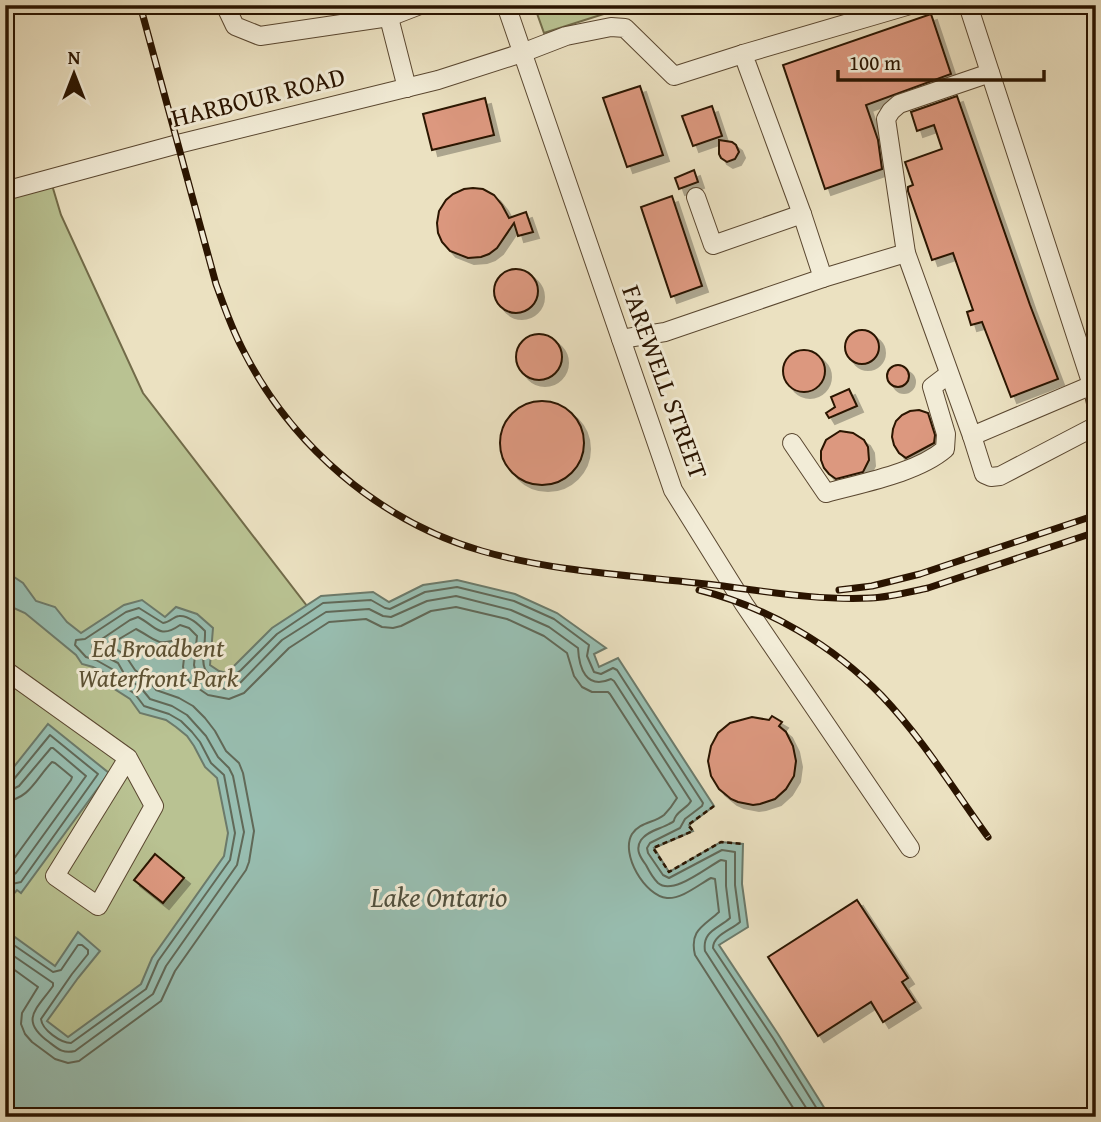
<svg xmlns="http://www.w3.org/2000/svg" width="1101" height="1122" font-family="'Gentium Book Plus',serif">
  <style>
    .green { fill: #b9c292; stroke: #726b49; stroke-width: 2 }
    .water { fill: #98beb1; stroke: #6c7a6a; stroke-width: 2 }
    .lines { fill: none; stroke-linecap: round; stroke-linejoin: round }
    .shore { stroke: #616958; stroke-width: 2 }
    .building { fill: #dc987f; stroke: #2a1400; stroke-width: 2; filter: url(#shadow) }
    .minor-casing { stroke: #5a4730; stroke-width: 20 }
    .path { stroke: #2a1400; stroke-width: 2.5; stroke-dasharray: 5 3.5; stroke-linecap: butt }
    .minor { stroke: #f2ecd7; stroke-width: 18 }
    .rail-casing { stroke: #2a1400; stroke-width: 7 }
    .rail { stroke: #f2ecd7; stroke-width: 4.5; stroke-dasharray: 13; stroke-linecap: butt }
    .labels { text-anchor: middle; stroke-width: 6; stroke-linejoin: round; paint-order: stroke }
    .street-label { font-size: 26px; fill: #2a1400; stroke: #f2ecd7 }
    .park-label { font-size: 26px; font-style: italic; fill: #5c5133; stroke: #f2ecd7 }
    .water-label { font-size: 28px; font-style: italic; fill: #50503e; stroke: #f2ecd7 }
  </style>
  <defs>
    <filter id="shadow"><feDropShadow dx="6" dy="6" stdDeviation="0" flood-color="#0004"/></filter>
  </defs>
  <rect width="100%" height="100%" fill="#ebe1c1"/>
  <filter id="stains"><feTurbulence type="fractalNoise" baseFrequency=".00286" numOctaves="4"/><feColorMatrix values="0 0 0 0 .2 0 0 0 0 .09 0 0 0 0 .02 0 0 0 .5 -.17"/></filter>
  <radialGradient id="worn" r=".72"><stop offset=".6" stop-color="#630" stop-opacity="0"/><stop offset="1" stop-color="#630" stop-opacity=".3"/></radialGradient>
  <g class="green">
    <path d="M534 5H632L544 33Z"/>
    <path d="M52 185 61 215 143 393 327 632 259 856 52 1117H5V197Z"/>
  </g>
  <g class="water">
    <path d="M5 571 23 583 36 601 55 607 67 622 81 633 124 605 142 600 165 617 176 607 197 614 213 628 210 665 219 671 227 673 272 628 321 596 373 592 389 602 423 585 457 580 515 594 557 613 606 648 594 654 599 667 618 658 714 806 689 825 693 831 654 848 669 872 721 842 743 844 742 884 748 927 719 945 778 1034 830 1117H5V930L55 966 78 932 100 951 78 978 47 1021 68 1037 141 984 152 958 224 856 228 833 217 778 205 767 194 746 187 736 176 727 166 720 140 713 130 699 113 688 108 675 93 667 82 664 76 655 25 613 5 604Z"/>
    <path d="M48 724 109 773 21 893 17 890 5 904V778Z"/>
  </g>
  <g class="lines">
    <g class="shore">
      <path d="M5 781 14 779 50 735 98 774 21 882 12 884 5 893"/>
      <path d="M5 790 13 789 19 786 51 748H53L86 776 16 873 5 879"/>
      <path d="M5 801C29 800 37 777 52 762L55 763 72 777 71 780 10 864 5 867"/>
      <path d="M5 939 53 972 61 970 78 945H82L88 950V954L72 974 41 1019C42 1030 61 1043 71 1043L146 989 158 961 230 860 235 833 224 775 211 763 200 742 192 732 181 721 169 714 144 706 135 694 119 683 112 669 96 660 86 657 75 645 76 640 85 639 126 612 139 608 163 623C171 622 174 616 179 616 189 615 199 625 205 631 206 656 192 676 228 680L241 670 277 634 323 603 371 600 385 608 390 609 425 592 457 587 514 601 554 619 589 645 587 656 594 672 601 674 613 668 617 670 703 803 702 806 685 819 680 828 650 843 647 848 648 853 663 875 669 878 722 850 735 852V885L740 922C731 930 713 935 713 948L773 1038 822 1117"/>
      <path d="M5 950 53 983V986C36 1010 19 1020 49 1042 58 1049 63 1054 75 1051L153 994 166 966 237 865 244 832 233 776 229 768 218 757 206 736 187 715 172 706 150 699 141 688 126 677 118 663 93 650 92 647 93 645 130 620 138 617C156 626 159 640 180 625L189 628 197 636 194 665 196 673 200 678 211 685 226 689 238 685 282 640 326 612 369 609 383 616 391 617 427 601 456 596 511 610 549 627 578 648C579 668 586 690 611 679L614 681 691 801C688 807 680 810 676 816 672 822 677 820 669 824 660 829 647 831 641 840 635 849 640 857 646 865 649 871 653 878 658 883 673 896 707 867 721 860L726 861V886L730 918C718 929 702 931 705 951L812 1117"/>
      <path d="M5 963 38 987 22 1013 21 1024 25 1034 32 1042 55 1059 68 1063 79 1061 161 1001 175 971 246 870 249 862 254 831 243 773 239 763 226 751 215 731 205 718 193 706 179 698 156 690 148 680 135 670 125 655 113 647 112 645 114 642 136 629C162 643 154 646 184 638L186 641 183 667 189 682 208 695 229 699 244 693 289 648 329 622 366 619 382 627 393 628 401 626 431 611 456 607 507 619 544 636 567 653 574 676 582 687 592 692H608L610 694 677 798C674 803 668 811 664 815 654 823 640 822 632 834 620 854 645 896 667 898 682 899 698 885 711 878L715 879 719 912C704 926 689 930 695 955L799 1117"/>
    </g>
  </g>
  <g class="building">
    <path d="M931 14 951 74 866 105 878 140 882 169 825 189 783 65Z"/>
    <path d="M640 86 663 155 627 167 603 98Z"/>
    <path d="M957 96 1030 305 1058 379 1011 397 982 322 971 325 967 312 973 310 953 253 932 260 908 191V187L913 185 905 162 942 149 934 125 917 131 911 112Z"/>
    <path d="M485 98 494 135 432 150 423 114Z"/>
    <path d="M712 106 722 136 693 146 682 116Z"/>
    <path d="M719 140 732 142 736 145 739 152 735 159 727 162 721 158 719 154Z"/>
    <path d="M694 170 698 182 679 189 675 178Z"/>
    <path d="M473 188 483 189 494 195 502 205 509 218 526 212 533 232 518 236 514 223 497 248 489 254 481 257 468 258 450 251 442 242 438 233 437 223 439 211 446 200 453 194 464 189Z"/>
    <path d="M672 196 702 286 671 297 641 207Z"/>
    <circle cx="516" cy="291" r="22"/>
    <circle cx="862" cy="347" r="17"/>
    <circle cx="539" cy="357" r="23"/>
    <circle cx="804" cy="371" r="21"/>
    <circle cx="898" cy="376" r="11"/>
    <path d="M849 389 857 406 829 418 826 413 835 407 831 397Z"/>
    <circle cx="542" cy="443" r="42"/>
    <path d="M919 410 928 413 935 435 934 443 906 458 899 453 894 445 892 437 893 429 896 421 902 415 910 411Z"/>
    <path d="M840 431 853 433 864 440 868 447 869 460 863 472 836 479 829 474 824 468 821 460V451L826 440Z"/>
    <path d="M772 716 782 722 779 726 786 732 793 746 796 761 794 776 786 789 775 799 760 804 753 805 738 802 731 799 719 789 711 776 708 761 711 746 718 733 730 723 752 717 769 720Z"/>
    <path d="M155 854 184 878 163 903 134 880Z"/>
    <path d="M857 900 908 978 902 982 915 1002 883 1022 871 1002 818 1036 768 957Z"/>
  </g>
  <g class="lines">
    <defs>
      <g id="minor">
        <path d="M225 5 235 26 260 36 389 17 420 5"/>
        <path d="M506 5 673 490 744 604 910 848"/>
        <path d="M968 5 1092 385 1096 403"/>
        <path d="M386 6 407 88"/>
        <path d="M990 73 899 104 891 111 886 119 906 253 972 436 984 474 991 477 1000 476 1094 427 1096 423"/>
        <path d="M5 191 178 144 438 80 522 53 566 36 611 27 625 28 674 76 743 54"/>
        <path d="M696 197 713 245 802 214"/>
        <path d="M823 278 802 214 743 54 910 5"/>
        <path d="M621 339 665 332 823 278 906 253"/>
        <path d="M972 436 1092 385"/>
        <path d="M792 443 826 493C862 483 917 473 945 449L946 434 932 387 949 374"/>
        <path d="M5 670 128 758 154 806 98 906 55 876 128 758"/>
      </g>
    </defs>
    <use href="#minor" class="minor-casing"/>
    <path class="path" d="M714 806 688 825 693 831 653 848 669 872 721 842 743 844"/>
    <use href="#minor" class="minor"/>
    <defs>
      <g id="rail">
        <path d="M140 5 216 284C224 306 231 327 242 348 290 444 378 521 482 551 551 571 625 575 697 583 754 589 813 601 871 598 890 597 909 592 928 588L1096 532"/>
        <path d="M699 590C767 607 833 645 882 696 922 738 954 790 988 837"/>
        <path d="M839 590 872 586 920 574 1096 515"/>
      </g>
    </defs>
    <use href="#rail" class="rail-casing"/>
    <use href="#rail" class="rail"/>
  </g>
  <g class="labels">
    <g class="street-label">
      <text transform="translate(258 97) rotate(-14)" y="9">HARBOUR ROAD</text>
      <text transform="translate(665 382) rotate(70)" y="9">FAREWELL STREET</text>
    </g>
    <g class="park-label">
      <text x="158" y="657">Ed Broadbent<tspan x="158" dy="30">Waterfront Park</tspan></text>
    </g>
    <g class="water-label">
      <text x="439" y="907">Lake Ontario</text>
    </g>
  </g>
  <rect width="1101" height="1122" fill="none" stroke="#ebe1c1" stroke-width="28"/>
  <rect x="7" y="7" width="1087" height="1108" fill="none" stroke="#2a1400" stroke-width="3.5"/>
  <rect x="14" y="14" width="1073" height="1094" fill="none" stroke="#2a1400" stroke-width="2"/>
  <g transform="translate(74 74)" stroke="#f2ecd7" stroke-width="5" paint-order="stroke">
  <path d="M0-5L12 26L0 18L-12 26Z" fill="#2a1400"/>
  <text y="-10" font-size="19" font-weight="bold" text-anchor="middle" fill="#2a1400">N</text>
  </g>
  <path d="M838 70v10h206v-10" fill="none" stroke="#2a1400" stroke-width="3.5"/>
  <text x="849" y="70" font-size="21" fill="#2a1400" stroke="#f2ecd7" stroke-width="5" paint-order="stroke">100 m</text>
  <rect width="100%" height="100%" filter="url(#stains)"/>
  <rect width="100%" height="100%" fill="url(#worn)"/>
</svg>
